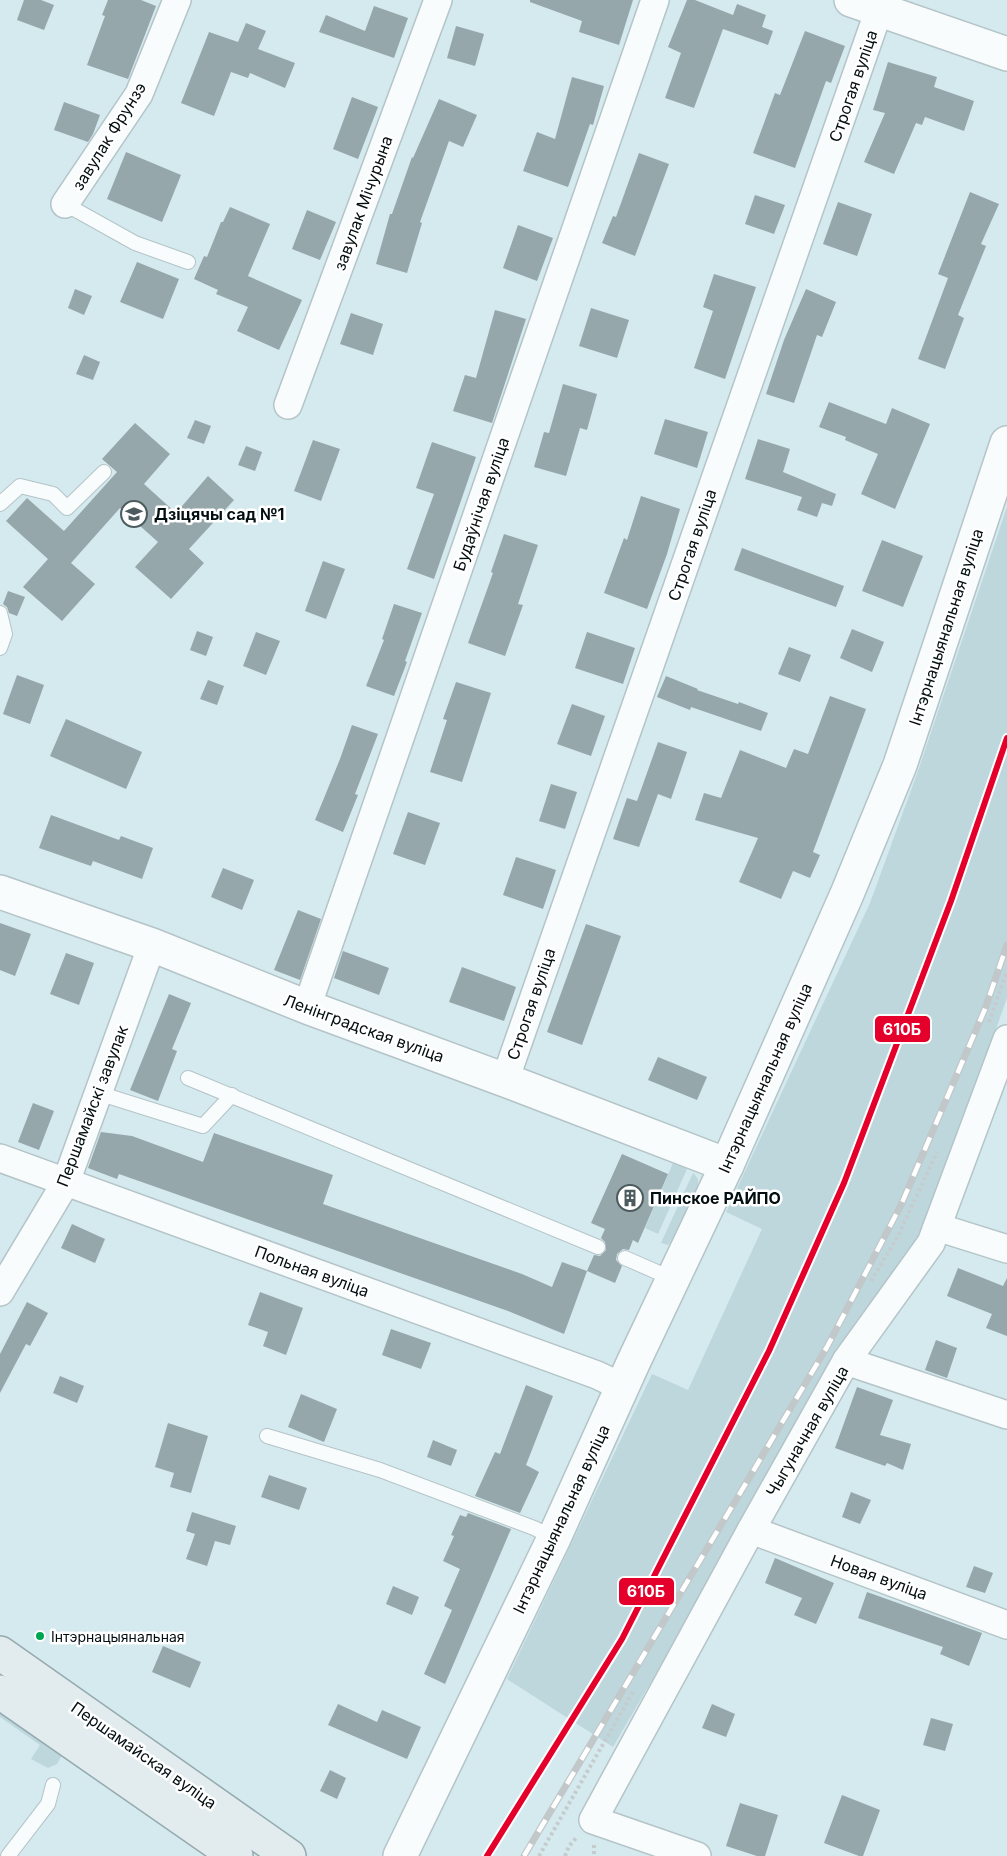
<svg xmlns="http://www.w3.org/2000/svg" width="1007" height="1856" font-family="Inter,sans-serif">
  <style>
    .green { fill: #bdd7dd }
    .building { fill: #96a7ab }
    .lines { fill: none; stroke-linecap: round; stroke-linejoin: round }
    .lane-casing { stroke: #b4c4c8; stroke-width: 16 }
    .street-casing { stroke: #b4c4c8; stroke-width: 30 }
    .secondary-casing { stroke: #b4c4c8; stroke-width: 36 }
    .primary-casing { stroke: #94aaaf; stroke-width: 36 }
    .path { stroke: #c6cccd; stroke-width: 4; stroke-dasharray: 3 3; stroke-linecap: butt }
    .lane { stroke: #f9fcfc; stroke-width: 14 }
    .street { stroke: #f9fcfc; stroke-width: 27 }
    .secondary { stroke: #f9fcfc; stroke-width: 33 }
    .primary { stroke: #e2ecee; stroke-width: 33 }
    .rail-casing { stroke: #c2c8c9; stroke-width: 7 }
    .rail { stroke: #fff; stroke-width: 4.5; stroke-dasharray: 14; stroke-linecap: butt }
    .rail-1-casing { stroke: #fff; stroke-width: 10 }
    .rail-1 { stroke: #e4002b; stroke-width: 6 }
    .bus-dot { fill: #00a651; stroke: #fff; stroke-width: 2 }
    .labels { text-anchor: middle; stroke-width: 5; stroke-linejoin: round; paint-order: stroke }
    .bus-label { font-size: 14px; fill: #030e11; stroke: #fff; text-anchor: start }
    .street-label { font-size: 16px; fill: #030e11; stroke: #fff }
    .poi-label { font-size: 16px; font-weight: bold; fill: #030e11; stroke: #fff; text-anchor: start }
    .line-badge { stroke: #fff; stroke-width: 2 }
    .badge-label { font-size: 16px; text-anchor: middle; font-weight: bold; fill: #fff }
  </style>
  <rect width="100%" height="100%" fill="#d4eaee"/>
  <g class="green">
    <path d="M1007 507V998L919 1245 867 1311 613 1747 507 1679 652 1374 688 1390 762 1229 726 1212 870 903 918 771Z"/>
    <path d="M673 1163 687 1169 658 1234 645 1228Z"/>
    <path d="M693 1173C695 1175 698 1178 698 1180 700 1191 676 1237 668 1245L661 1243Z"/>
    <path d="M0 1704 62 1755 57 1764 48 1768 31 1759 40 1745 0 1717Z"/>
  </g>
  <g class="building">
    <path d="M24 0H41L54 5 44 30 17 20Z"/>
    <path d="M108 0H141L156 6 128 79 87 65 105 16 102 15Z"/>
    <path d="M530 0H633L619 45 579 32 582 21 530 2Z"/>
    <path d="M687 0H695L733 15 737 4 766 15 762 27 773 31 768 45 723 29 694 108 665 98 681 53 668 47Z"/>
    <path d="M374 6 408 18 394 58 319 32 326 15 365 31Z"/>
    <path d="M246 23 266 31 258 49 295 63 285 88 250 73 248 78 231 72 214 116 181 103 209 32 238 42Z"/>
    <path d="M456 26 484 34 475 66 447 58Z"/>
    <path d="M805 31 845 46 831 83 826 81 795 168 753 153 775 93 780 95Z"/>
    <path d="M888 62 937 77 934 87 974 101 964 131 925 117 922 125 916 123 894 174 864 162 885 113 873 110Z"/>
    <path d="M572 77 604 86 593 125 590 124 568 187 523 171 537 132 555 139Z"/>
    <path d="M352 97 378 107 358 159 333 149Z"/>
    <path d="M439 99 477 115 463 147 449 141 420 222 422 223 407 273 376 264 390 214H392L412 157 413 158Z"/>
    <path d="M64 102 100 115 93 134 88 142 54 130Z"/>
    <path d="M126 152 181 175 162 222 107 199Z"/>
    <path d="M639 153 669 164 635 256 602 243 613 216 616 217Z"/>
    <path d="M970 192 999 204 981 244 986 246 958 315 964 318 945 369 918 359 948 278 938 274Z"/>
    <path d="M755 195 785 205 774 234 745 224Z"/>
    <path d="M838 202 872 214 857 256 823 244Z"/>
    <path d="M230 207 270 224 248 276 302 300 279 350 237 331 248 307 216 294 218 290 194 279 204 256 207 257 221 222H223Z"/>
    <path d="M307 210 336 222 320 260 292 249Z"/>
    <path d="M518 225 553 238 537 281 503 268Z"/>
    <path d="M137 262 179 279 163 319 120 302Z"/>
    <path d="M714 274 756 287 725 379 694 368 713 311 703 307Z"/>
    <path d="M75 289 92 296 84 315 68 308Z"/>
    <path d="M806 289 836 302 822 337 817 335 794 403 766 394 784 340Z"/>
    <path d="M591 308 629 320 617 358 579 346Z"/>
    <path d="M495 310 526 319 492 423 453 411 465 375 476 378Z"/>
    <path d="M351 313 383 324 373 355 340 344Z"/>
    <path d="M84 355 100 362 93 380 76 374Z"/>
    <path d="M563 384 597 394 587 430 580 428 566 476 534 467 544 432 549 433Z"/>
    <path d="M829 402 886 424 892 408 930 424 895 509 861 494 878 454 845 440 846 437 819 427Z"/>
    <path d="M665 419 708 432 697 468 654 454Z"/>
    <path d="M195 420 211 426 204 444 187 438Z"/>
    <path d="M135 423 170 454 144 484 176 513 208 476 234 500 189 549 204 563 171 599 135 567 158 542 120 508 71 563 95 584 62 621 23 587 48 559 6 521 27 498 64 531 117 472 102 459Z"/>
    <path d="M758 439 790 449 783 472 836 494 832 506 822 503 817 517 797 510 802 497 745 479Z"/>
    <path d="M313 440 340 449 321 501 294 491Z"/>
    <path d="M432 442 476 457 434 579 407 569 434 494 416 488Z"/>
    <path d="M246 446 262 452 255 471 238 465Z"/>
    <path d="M641 496 680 509 667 554 647 609 604 593 624 538 627 540Z"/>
    <path d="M504 534 538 545 518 604 523 605 505 656 468 643 493 573 491 572Z"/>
    <path d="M882 540 923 556 903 607 862 591Z"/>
    <path d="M742 548 844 586 836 607 734 570Z"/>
    <path d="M323 561 345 569 326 619 305 611Z"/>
    <path d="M8 591 25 597 17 616 9 613 7 607 3 604Z"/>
    <path d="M394 604 422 613 405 661 407 662 394 696 366 686 384 640 382 639Z"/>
    <path d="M852 629 884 642 872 672 840 658Z"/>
    <path d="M197 631 213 637 206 656 190 650Z"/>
    <path d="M256 632 280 641 266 675 243 666Z"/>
    <path d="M587 632 635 648 623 684 575 668Z"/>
    <path d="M789 647 811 655 800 682 778 674Z"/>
    <path d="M17 675 44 685 30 724 3 714Z"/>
    <path d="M666 676 698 689 697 690 738 704 739 702 768 713 761 731 691 707 690 710 657 697Z"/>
    <path d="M208 680 224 686 217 705 200 699Z"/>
    <path d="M456 682 491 693 462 782 430 772 447 720 443 719Z"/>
    <path d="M830 696 866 709 813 852 820 855 810 878 793 871 781 899 739 882 758 838 695 820 704 793 721 798 740 750 786 768 794 749 808 754Z"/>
    <path d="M572 704 605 716 591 756 557 744Z"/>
    <path d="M66 719 142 752 126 789 50 756Z"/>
    <path d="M352 725 378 734 355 794 358 795 343 832 315 820 340 759Z"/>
    <path d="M658 742 687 752 671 799 658 794 639 847 613 839 627 798 637 801Z"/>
    <path d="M551 784 577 792 565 829 539 821Z"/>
    <path d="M408 812 440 823 425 865 393 854Z"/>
    <path d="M51 815 119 840 121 836 153 848 142 879 93 861 91 866 39 848Z"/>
    <path d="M516 857 556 870 543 909 503 895Z"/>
    <path d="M223 868 254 880 242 910 211 897Z"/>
    <path d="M298 910 321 919 300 980 274 970Z"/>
    <path d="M0 923 31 934 15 976 0 970Z"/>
    <path d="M586 924 621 936 582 1045 547 1032Z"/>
    <path d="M343 951 389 968 379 995 334 978Z"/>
    <path d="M66 953 94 963 79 1005 50 994Z"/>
    <path d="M462 967 516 987 504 1021 449 1002Z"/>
    <path d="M169 994 191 1003 172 1049 177 1051 158 1101 130 1090Z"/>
    <path d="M658 1057 707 1077 697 1100 648 1080Z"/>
    <path d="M33 1103 54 1111 39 1150 18 1142Z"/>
    <path d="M101 1132 132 1136 203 1162 214 1133 333 1175 323 1204 522 1274 552 1287 562 1262 587 1271 564 1334 508 1311 119 1174 117 1179 88 1168Z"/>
    <path d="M622 1154 668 1174 638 1243 633 1240 629 1250 623 1249 617 1254 616 1260 622 1266 615 1283 587 1271 594 1255 600 1256 606 1250 605 1242 601 1238 605 1229 591 1223Z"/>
    <path d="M72 1224 105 1239 95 1263 61 1248Z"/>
    <path d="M958 1268 1003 1286 1007 1278V1336L986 1328 992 1314 947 1296Z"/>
    <path d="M260 1292 303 1308 286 1355 263 1346 268 1332 248 1325Z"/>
    <path d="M27 1302 48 1313 30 1346 26 1344 0 1393V1354Z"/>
    <path d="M391 1329 431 1343 421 1369 382 1355Z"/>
    <path d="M936 1340 957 1348 947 1378 925 1370Z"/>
    <path d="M60 1376 84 1386 77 1403 53 1393Z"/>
    <path d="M526 1385 553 1396 526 1465 539 1472 520 1513 475 1496 495 1452 500 1454Z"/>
    <path d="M857 1387 893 1400 880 1435 911 1444 903 1470 887 1463 885 1466 835 1448Z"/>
    <path d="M301 1394 337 1409 324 1442 288 1427Z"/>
    <path d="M168 1423 208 1436 191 1493 170 1487 174 1473 155 1467Z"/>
    <path d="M433 1440 457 1450 451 1466 427 1457Z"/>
    <path d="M269 1475 307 1488 299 1510 261 1497Z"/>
    <path d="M851 1492 871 1500 860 1524 842 1517Z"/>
    <path d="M192 1512 236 1526 230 1545 215 1541 207 1566 186 1559 195 1534 186 1531Z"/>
    <path d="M468 1513 511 1529 445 1684 424 1674 452 1610 444 1606 460 1569 443 1561 454 1536 451 1535 460 1515 466 1517Z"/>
    <path d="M775 1558 834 1583 816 1624 794 1615 802 1598 765 1583Z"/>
    <path d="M974 1566 993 1573 985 1593 966 1587Z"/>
    <path d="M393 1586 419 1597 412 1615 386 1604Z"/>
    <path d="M867 1592 982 1633 969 1666 940 1654 943 1647 858 1618Z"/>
    <path d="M163 1646 201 1662 190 1688 152 1672Z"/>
    <path d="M338 1704 377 1722 382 1710 421 1727 407 1759 328 1725Z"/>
    <path d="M712 1704 735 1714 726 1737 702 1728Z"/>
    <path d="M931 1718 953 1724 945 1751 923 1745Z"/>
    <path d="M330 1770 346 1778 337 1799 320 1791Z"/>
    <path d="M842 1795 880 1810 863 1856H859L824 1843Z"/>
    <path d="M740 1803 778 1815 765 1856H757L726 1846Z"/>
  </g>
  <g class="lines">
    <defs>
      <g id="lane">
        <path d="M65 204 135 243 188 262"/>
        <path d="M0 504 20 486 53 494 67 508 104 472"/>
        <path d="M0 613 5 634 0 648"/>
        <path d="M188 1078 598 1247"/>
        <path d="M98 1093 203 1126 232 1095"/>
        <path d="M625 1258 673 1279"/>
        <path d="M267 1436 380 1470 534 1528 554 1538"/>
        <path d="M8 1856 48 1804 53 1785"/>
      </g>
      <g id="street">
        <path d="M65 204 139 94 177 0"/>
        <path d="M288 405 438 0"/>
        <path d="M307 1007 655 0"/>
        <path d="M505 1080 879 10"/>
        <path d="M0 1158 597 1375 622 1387"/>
        <path d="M937 1227 1007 1249"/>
        <path d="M0 1292 66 1182 152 945"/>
        <path d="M846 1361 1007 1415"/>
        <path d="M751 1530 1007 1625"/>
        <path d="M697 1856 593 1820 751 1530 846 1361 931 1243 1007 1039"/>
      </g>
      <g id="secondary">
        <path d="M851 0 1007 54"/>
        <path d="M0 892 152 945 307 1007 505 1080 727 1165"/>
        <path d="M400 1856 554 1538 634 1361 727 1165 847 894 900 765 1007 443"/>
      </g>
      <g id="primary">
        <path d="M0 1653 289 1856"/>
        <path d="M0 1692 236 1856"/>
      </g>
    </defs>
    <use href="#lane" class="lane-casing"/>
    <use href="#street" class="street-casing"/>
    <use href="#secondary" class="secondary-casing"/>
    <use href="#primary" class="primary-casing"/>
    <g class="path">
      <path d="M989 1022 1007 971"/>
      <path d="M871 1281 897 1238 937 1152"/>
      <path d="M594 1845V1856"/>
      <path d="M539 1856 634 1690"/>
      <path d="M565 1856 569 1846 577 1837"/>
    </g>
    <use href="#lane" class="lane"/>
    <use href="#street" class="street"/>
    <use href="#secondary" class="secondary"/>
    <use href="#primary" class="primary"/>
    <defs>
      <path id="rail" d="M524 1856 827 1347 901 1205 985 1009 1007 945"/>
    </defs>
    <use href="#rail" class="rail-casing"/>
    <use href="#rail" class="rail"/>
    <defs>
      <path id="rail-1" d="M487 1856 622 1639 769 1351 844 1183 951 901 1007 738"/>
    </defs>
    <use href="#rail-1" class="rail-1-casing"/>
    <use href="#rail-1" class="rail-1"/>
  </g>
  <defs>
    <symbol id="school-ring" viewBox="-11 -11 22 22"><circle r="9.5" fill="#fff" stroke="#4c5b5e" stroke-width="1.5"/><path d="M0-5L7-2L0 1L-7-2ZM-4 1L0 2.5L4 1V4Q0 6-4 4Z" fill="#4c5b5e"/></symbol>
    <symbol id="building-ring" viewBox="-11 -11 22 22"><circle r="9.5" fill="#fff" stroke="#4c5b5e" stroke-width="1.5"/><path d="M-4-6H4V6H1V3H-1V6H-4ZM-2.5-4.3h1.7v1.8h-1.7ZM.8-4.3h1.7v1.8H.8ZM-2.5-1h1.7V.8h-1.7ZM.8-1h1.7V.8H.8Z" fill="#4c5b5e"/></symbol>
  </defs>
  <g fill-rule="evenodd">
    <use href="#school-ring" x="119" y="499" width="30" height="30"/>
    <use href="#building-ring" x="615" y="1183" width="30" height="30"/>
  </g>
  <circle class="bus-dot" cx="40" cy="1636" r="5"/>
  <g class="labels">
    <g class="bus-label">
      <text x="51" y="1642">Інтэрнацыянальная</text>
    </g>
    <g class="street-label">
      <text transform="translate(853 86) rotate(-71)" y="6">Строгая вуліца</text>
      <text transform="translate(109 136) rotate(-58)" y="6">завулак Фрунзэ</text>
      <text transform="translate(363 203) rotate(-70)" y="6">завулак Мічурына</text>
      <text transform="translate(481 504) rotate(-71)" y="6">Будаўнічая вуліца</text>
      <text transform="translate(692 545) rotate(-71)" y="6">Строгая вуліца</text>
      <text transform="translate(946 627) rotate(-72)" y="6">Інтэрнацыянальная вуліца</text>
      <text transform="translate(531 1004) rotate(-71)" y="6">Строгая вуліца</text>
      <text transform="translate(364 1028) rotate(20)" y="6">Ленінградская вуліца</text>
      <text transform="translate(765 1078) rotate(-66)" y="6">Інтэрнацыянальная вуліца</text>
      <text transform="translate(92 1106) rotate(-69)" y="6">Першамайскі завулак</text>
      <text transform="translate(312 1271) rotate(20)" y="6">Польная вуліца</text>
      <text transform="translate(807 1431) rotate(-60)" y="6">Чыгуначная вуліца</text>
      <text transform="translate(561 1519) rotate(-65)" y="6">Інтэрнацыянальная вуліца</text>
      <text transform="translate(879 1577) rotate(20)" y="6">Новая вуліца</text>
      <text transform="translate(144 1755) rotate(35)" y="6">Першамайская вуліца</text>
    </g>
    <g class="poi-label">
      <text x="154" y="520">Дзіцячы сад №1</text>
      <text x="650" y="1204">Пинское РАЙПО</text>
    </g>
  </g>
  <g class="line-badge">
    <rect x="874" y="1015" width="57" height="28" rx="6" fill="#e4002b"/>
    <rect x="618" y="1577" width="57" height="29" rx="6" fill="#e4002b"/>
  </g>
  <g class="badge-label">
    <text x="902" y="1035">610Б</text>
    <text x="646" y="1597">610Б</text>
  </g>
</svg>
